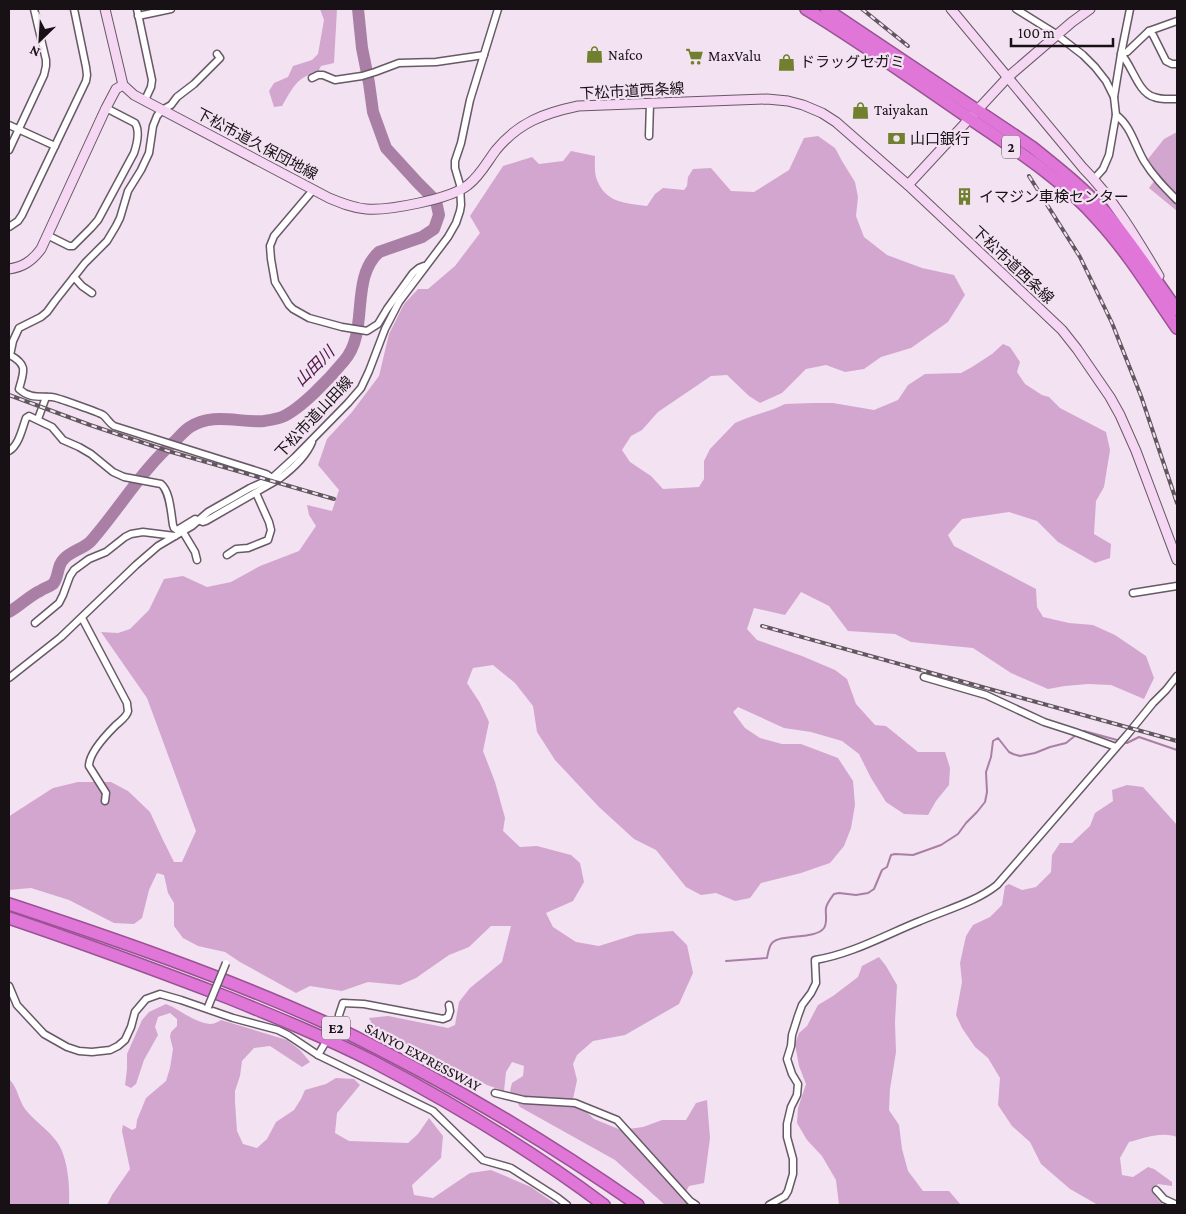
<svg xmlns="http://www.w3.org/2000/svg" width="1186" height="1214" font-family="'Crimson Pro','Noto Sans JP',serif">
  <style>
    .forest { fill: #d3a6cf }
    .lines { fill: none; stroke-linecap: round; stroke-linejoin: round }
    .stream { stroke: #aa7fa6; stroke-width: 2 }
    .river { stroke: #aa7fa6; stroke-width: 12 }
    .street-tunnel { stroke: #d2c3d0; stroke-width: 6; stroke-dasharray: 6 3; stroke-linecap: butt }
    .street-casing { stroke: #675966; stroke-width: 9 }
    .secondary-casing { stroke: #675966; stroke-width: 11 }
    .highway-casing { stroke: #995394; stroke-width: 14 }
    .street { stroke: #fff; stroke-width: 6 }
    .secondary { stroke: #f5d6f3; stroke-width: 9 }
    .highway { stroke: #df76d8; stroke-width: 11 }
    .rail-casing { stroke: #60575f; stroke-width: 4 }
    .rail { stroke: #f3e2f1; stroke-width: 2; stroke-dasharray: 5.5; stroke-linecap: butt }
    .street-bridge-casing { stroke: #675966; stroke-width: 9; stroke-linecap: butt }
    .street-bridge { stroke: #fff; stroke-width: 6 }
    .labels { text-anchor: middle; stroke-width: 4.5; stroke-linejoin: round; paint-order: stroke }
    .shield { fill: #f3e2f1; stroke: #595058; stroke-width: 1 }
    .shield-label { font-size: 14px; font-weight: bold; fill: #171116 }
    .poi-label { font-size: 15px; fill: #171116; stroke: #f3e2f1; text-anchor: start }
    .street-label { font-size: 15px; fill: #171116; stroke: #f3e2f1 }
    .water-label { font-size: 16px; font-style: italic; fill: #4b1548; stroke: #f3e2f1 }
  </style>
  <rect width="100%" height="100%" fill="#f3e2f1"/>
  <g class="forest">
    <path d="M320 9H337L334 63 321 66 318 72C296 77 293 88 282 106L274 107 269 91 274 83 288 77 293 66 312 60 318 54 324 20Z"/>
    <path d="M1177 132V211L1149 188 1158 176 1148 159 1164 139Z"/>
    <path d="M818 136 835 148 842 161 855 182 858 197 856 216 864 237 887 255 922 268 954 275 965 295 948 322 911 348 881 357 864 369 845 372 826 365 806 369 782 393 760 403 749 396 727 375 711 376 658 412 642 430 631 436 622 450 630 462 651 476 663 489 699 487 704 479V461L710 449 735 423 747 418 774 409 785 404 813 403H833L874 410 898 400 908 385 925 374 961 373 972 367 992 354 1003 344 1010 347 1020 362 1017 372 1025 384 1042 395 1049 397 1060 408 1106 432 1110 450 1104 487 1096 501 1094 534 1111 544 1110 558 1095 563 1058 542 1037 521 1009 512 962 519 948 535 954 546 1036 589 1037 607 1043 617 1069 623 1093 625 1115 635 1146 656 1154 678 1144 699 1111 685 1088 684 1065 686 1048 689 1011 673 973 648 911 642 895 634 848 631 829 606 801 592 785 615 754 608 747 629 757 640 802 656 835 670 847 679 856 704 875 725 886 726 918 752H945L950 768 949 785 936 801 928 815 904 814 886 802 871 778 859 754 842 741 811 732 784 728 738 707 733 712 745 728 760 738 782 744H801L838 758 853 781 855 805 851 828 844 846 830 863 801 873 761 883 750 898 735 901 716 893 701 895 686 887 656 850 634 839 599 807 555 760 537 732 533 706 515 683 493 665 473 668 467 683 480 703 489 722 483 751 495 782 505 818 503 831 520 847 537 846 571 855 580 863 584 882 573 901 546 913 553 927 576 942 599 946 637 934 673 931 687 945 693 973 679 1004 625 1035 593 1041 577 1055 573 1064 577 1080 573 1099 594 1119 621 1130 643 1127 662 1120H686L696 1103 707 1100 710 1138 704 1183 689 1186 682 1199 689 1205H665L615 1160 520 1107 510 1091 512 1083 523 1076 524 1066 512 1062 506 1072 504 1091 487 1085 374 1028 369 1018 388 1016 448 1028 455 1025 459 1002 470 988 502 962 511 926H491L469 947 449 955 416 978 400 985 368 982 342 991 310 986 296 993 240 962 225 952 198 946 183 938 174 926V903L168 893 164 875 157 873 149 890 142 918 134 924 114 923 69 900 31 888 9 890V818L11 815 53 788 78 782H111L128 791 150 812 163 840 174 862H182L196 831 147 698 101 632 118 633 130 629 149 610 164 579 183 576 207 587 231 582 260 566 299 551 316 526 309 515 307 505 332 511 339 490 318 465 327 439 352 412 379 376 389 334 404 304 418 289H428L455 266 480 233 470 216 503 166 532 157 539 164 563 161 571 151 595 156C595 163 594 173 597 180 606 203 625 203 647 206L655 194 663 188 684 190 687 186 688 177 693 169 711 168 731 191 754 192 789 170 804 138Z"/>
    <path d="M1127 785 1143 787 1177 825V1137C1162 1131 1144 1138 1129 1142L1120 1158 1122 1175 1133 1177 1148 1167 1154 1169 1172 1182V1186L1158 1184 1152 1192 1159 1201 1164 1205H1098L1070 1189 1041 1164 1030 1142 1012 1126 998 1105 1000 1078 988 1058 975 1047 962 1028 956 1015 962 982 960 963 966 936 973 925 990 917 1002 905 1005 886 1009 884 1022 890 1036 887 1051 872 1052 855 1060 843H1072L1090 826 1095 813 1113 801 1112 790Z"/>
    <path d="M879 957 886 966 897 985 895 1022 896 1052 890 1089 889 1110 899 1125 902 1149 908 1171 923 1191H949L961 1205H839L836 1180 822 1156 807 1140 797 1123 798 1108 806 1084 799 1066 795 1044 799 1033 807 1026 818 1005 833 996 858 977 862 966Z"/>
    <path d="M166 1004C181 1010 193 1022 210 1024 214 1024 218 1022 221 1020L287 1040 300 1050 310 1062 302 1067 270 1046 254 1048 242 1061 240 1076 235 1091V1102L237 1131 243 1144 257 1148 267 1139 276 1122 294 1110 301 1099 305 1090 326 1084 336 1078 354 1079 360 1085 337 1113 335 1133 349 1141 408 1143 418 1134 429 1118 443 1136 441 1158 412 1185 414 1195 433 1198 470 1173 491 1170 531 1187 557 1205H107L112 1195 130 1169 122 1131 123 1125 132 1130 136 1128 137 1120 146 1098 166 1081 170 1068 173 1049 170 1037 171 1032 177 1026V1019L170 1013 158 1017 155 1027 158 1035 144 1060 136 1084 131 1088 125 1085 127 1069V1054L142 1020 149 1012Z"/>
    <path d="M9 1079C18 1088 18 1099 25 1109 34 1121 49 1130 57 1142 68 1157 70 1187 69 1205H9Z"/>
  </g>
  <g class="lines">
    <g class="stream">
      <path d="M1081 731H1084L1117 740"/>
      <path d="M1125 742 1127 743 1139 737 1177 750"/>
      <path d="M726 961 767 958C768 953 769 946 772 943 782 933 815 940 824 928 828 922 825 914 826 908 827 903 831 898 834 894L839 893 856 895 868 893 874 889 882 870 887 867 891 855 895 854 913 855 941 845 958 834 966 823 977 812 985 802 987 792 986 772 991 757 993 741 998 738 1009 752 1013 754 1020 756 1035 753 1050 747 1066 743 1076 735"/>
    </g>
    <path class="river" d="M9 612C20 606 29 596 40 591 44 588 49 587 53 584 59 577 57 566 63 560 70 551 84 549 91 541 120 508 142 469 176 440 180 436 185 430 190 427 213 412 239 423 264 421 270 420 277 419 282 417 301 409 330 378 344 361 370 332 349 279 379 252L422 237 434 229 439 215 436 201 418 183 386 148 373 112 369 83 362 48 358 9"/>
    <path class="street-tunnel" d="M325 1041 339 1015"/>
    <defs>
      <g id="street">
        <path d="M137 9 152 80 151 87 145 100"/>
        <path d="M1016 9 1053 32 1083 55 1095 67 1106 81 1114 97"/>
        <path d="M138 16 171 9"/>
        <path d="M1177 21 1149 31 1127 52 1121 54C1132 65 1138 93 1154 97 1161 100 1170 99 1177 99"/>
        <path d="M1149 31 1153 35 1166 61 1172 64H1177"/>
        <path d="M217 54 220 58 194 84 177 97 171 105 162 110 157 116 153 126 149 153 141 170 128 191 120 218 116 226 107 241 85 263 55 301 47 312 41 317 19 328 13 341 10 355C28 365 24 371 19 389 30 399 39 396 52 397 56 397 100 413 103 415 107 418 109 423 114 426L266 474 272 478"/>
        <path d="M312 78 318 75H323L335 80 362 76 375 72 399 63 436 62 484 55"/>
        <path d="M1116 115C1131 126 1135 146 1144 161 1153 176 1165 188 1177 200"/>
        <path d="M9 125 55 146"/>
        <path d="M649 136 650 103"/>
        <path d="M9 150 44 75 46 66V60L34 9"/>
        <path d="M1094 179 1103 169 1109 155 1116 115 1114 97 1121 54 1130 9"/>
        <path d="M313 190 274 236 270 246 271 259 275 282 289 305 293 309 309 318 342 327 367 331 378 324 387 309 413 273 419 268 424 266"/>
        <path d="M9 227 18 221 22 215 86 81 87 75 86 67 74 9"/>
        <path d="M47 235 69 246H73L91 228 98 220 134 153C137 144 140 131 135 123L106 108"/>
        <path d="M74 277 82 286 92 293"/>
        <path d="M38 419 46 397"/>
        <path d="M9 451C19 445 22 429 26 418L29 416 52 427 63 440 79 447 91 454 113 472 124 477 161 484C170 491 171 513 173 525L174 528 177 530 195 519 203 522 206 521 279 479C291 470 306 457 312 442"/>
        <path d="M183 532 195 552 197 560"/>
        <path d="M227 555 236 549 248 548 268 540 271 530 269 522 256 493"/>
        <path d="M1133 593 1177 586"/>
        <path d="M82 618 127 703C127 704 128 711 128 711 127 717 119 722 115 726 105 736 89 753 89 766L106 793 105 801"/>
        <path d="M35 623 59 603 63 595 70 576 74 570 89 559 106 552 125 537 131 534 143 532 175 536"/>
        <path d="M924 677 986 695 1044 722 1075 732 1116 747"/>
        <path d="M9 678 61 637 136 565 158 546 192 526 208 512 250 488 272 478 295 457 348 403 361 388 369 371 385 329 399 302 448 237 456 223 460 211 461 205 460 185 455 168V161L461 143 470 100 498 9"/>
        <path d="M9 986 17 1005 44 1034 67 1047 79 1051 92 1052 110 1050 118 1046 125 1040 131 1027 135 1012 146 999 160 994 181 1000 233 1018 278 1030 288 1035 318 1055 433 1111 483 1160 511 1168 558 1198 567 1205"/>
        <path d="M339 1015 343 1003 364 1004 443 1019 448 1017 450 1011 449 1005"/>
        <path d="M318 1055 324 1045"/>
        <path d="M495 1093 524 1100 575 1103 617 1120 690 1201 696 1205"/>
        <path d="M1156 1190 1164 1199 1177 1205"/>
        <path d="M769 1205 785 1196 788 1191 793 1174V1159L787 1137V1124L791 1107 797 1095 798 1084 792 1074 787 1059 791 1046 792 1035 798 1016 802 1005 811 993 816 983 815 960C852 954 885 935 920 921 945 910 976 902 997 885L1127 735 1153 703 1166 690 1177 676"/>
      </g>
      <g id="secondary">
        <path d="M105 9 123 85 134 95 329 198C341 203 353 208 366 209 388 211 451 199 468 185 480 176 487 162 496 150 519 122 545 113 578 106L767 99 788 101 803 105 822 113 836 122 908 185 1042 311 1062 330 1077 349 1110 397 1120 415 1136 451 1177 560"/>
        <path d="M951 9 1083 168C1113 198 1137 239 1159 276"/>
        <path d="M908 185 1008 77 1072 22 1090 9"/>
        <path d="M9 269C23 267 32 261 41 249L106 108 116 89 123 85"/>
      </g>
      <g id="highway">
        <path d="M806 9C862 43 915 81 969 118 1015 149 1062 179 1099 221 1129 254 1152 292 1177 328"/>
        <path d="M826 9 1032 147C1058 168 1085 189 1107 214 1132 244 1154 278 1177 310"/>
        <path d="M9 904C115 939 222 976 324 1022 355 1036 385 1052 415 1068 492 1109 566 1155 638 1205"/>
        <path d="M9 918C83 943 156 970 229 998 278 1018 327 1038 374 1062 454 1104 532 1151 604 1205"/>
      </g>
    </defs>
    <use href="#street" class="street-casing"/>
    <use href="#secondary" class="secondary-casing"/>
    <use href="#highway" class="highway-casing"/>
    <use href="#street" class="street"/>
    <use href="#secondary" class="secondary"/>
    <use href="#highway" class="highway"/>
    <defs>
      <g id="rail">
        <path d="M862 9 908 46"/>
        <path d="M1029 176 1080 257 1112 323 1141 396 1177 503"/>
        <path d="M9 395 90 425 168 451 334 499"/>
        <path d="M762 626 1177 741"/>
      </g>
    </defs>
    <use href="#rail" class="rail-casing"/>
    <use href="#rail" class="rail"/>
    <defs>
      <path id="street-bridge" d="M208 1007 226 963"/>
    </defs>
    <use href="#street-bridge" class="street-bridge-casing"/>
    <use href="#street-bridge" class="street-bridge"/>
  </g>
  <defs>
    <symbol id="shop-bare" viewBox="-9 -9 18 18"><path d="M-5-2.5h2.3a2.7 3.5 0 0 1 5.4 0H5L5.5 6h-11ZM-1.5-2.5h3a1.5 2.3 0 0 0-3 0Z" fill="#70802f" stroke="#f3e2f1" stroke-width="2.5" paint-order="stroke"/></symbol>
    <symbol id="supermarket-bare" viewBox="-9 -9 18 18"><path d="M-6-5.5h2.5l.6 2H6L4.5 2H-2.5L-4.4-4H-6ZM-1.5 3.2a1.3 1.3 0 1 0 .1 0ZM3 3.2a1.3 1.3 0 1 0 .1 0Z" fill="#70802f" stroke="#f3e2f1" stroke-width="2.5" paint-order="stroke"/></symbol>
    <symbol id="bank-bare" viewBox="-9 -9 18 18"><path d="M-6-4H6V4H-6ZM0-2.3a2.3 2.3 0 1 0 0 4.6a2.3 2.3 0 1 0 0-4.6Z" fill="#70802f" stroke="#f3e2f1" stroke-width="2.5" paint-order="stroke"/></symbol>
    <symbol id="building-bare" viewBox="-9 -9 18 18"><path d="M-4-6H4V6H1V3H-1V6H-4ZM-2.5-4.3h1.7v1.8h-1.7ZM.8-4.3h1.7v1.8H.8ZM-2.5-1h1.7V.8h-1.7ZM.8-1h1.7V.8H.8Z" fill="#70802f" stroke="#f3e2f1" stroke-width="2.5" paint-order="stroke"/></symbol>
  </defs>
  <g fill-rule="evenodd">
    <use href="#shop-bare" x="582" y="42" width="25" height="25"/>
    <use href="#supermarket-bare" x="682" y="44" width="25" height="25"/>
    <use href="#shop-bare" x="774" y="50" width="25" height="25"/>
    <use href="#shop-bare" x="848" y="98" width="25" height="25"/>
    <use href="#bank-bare" x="884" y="126" width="25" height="25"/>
    <use href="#building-bare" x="952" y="184" width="25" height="25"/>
  </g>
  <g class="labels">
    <g class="shield">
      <rect x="1002" y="135.5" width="18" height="23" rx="4"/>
      <rect x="322" y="1016.5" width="28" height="23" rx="4"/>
    </g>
    <g class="shield-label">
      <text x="1011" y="152">2</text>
      <text x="336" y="1033">E2</text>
    </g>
    <g class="poi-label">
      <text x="608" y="60">Nafco</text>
      <text x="708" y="61">MaxValu</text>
      <text x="800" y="67">ドラッグセガミ</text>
      <text x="874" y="115">Taiyakan</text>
      <text x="910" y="144">山口銀行</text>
      <text x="979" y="202">イマジン車検センター</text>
    </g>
    <g class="street-label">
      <text transform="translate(632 91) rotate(-3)" y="5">下松市道西条線</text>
      <text transform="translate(257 144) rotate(28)" y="5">下松市道久保団地線</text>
      <text transform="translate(1013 265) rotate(43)" y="5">下松市道西条線</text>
      <text transform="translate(314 417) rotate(-47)" y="5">下松市道山田線</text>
      <text transform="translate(423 1057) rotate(28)" y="5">SANYO EXPRESSWAY</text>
    </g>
    <g class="water-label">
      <text transform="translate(314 366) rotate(-45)" y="6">山田川</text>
    </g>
  </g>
  <rect width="1186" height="1214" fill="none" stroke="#171116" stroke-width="20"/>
  <g transform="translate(40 40) rotate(205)" stroke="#f3e2f1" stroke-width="4" paint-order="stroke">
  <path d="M0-4L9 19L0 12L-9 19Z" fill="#171116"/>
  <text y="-8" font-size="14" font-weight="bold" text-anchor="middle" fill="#171116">N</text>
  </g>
  <path d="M1011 38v8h102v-8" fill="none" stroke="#171116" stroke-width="2.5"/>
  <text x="1018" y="38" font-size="15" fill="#171116" stroke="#f3e2f1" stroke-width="4" paint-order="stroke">100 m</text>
</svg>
